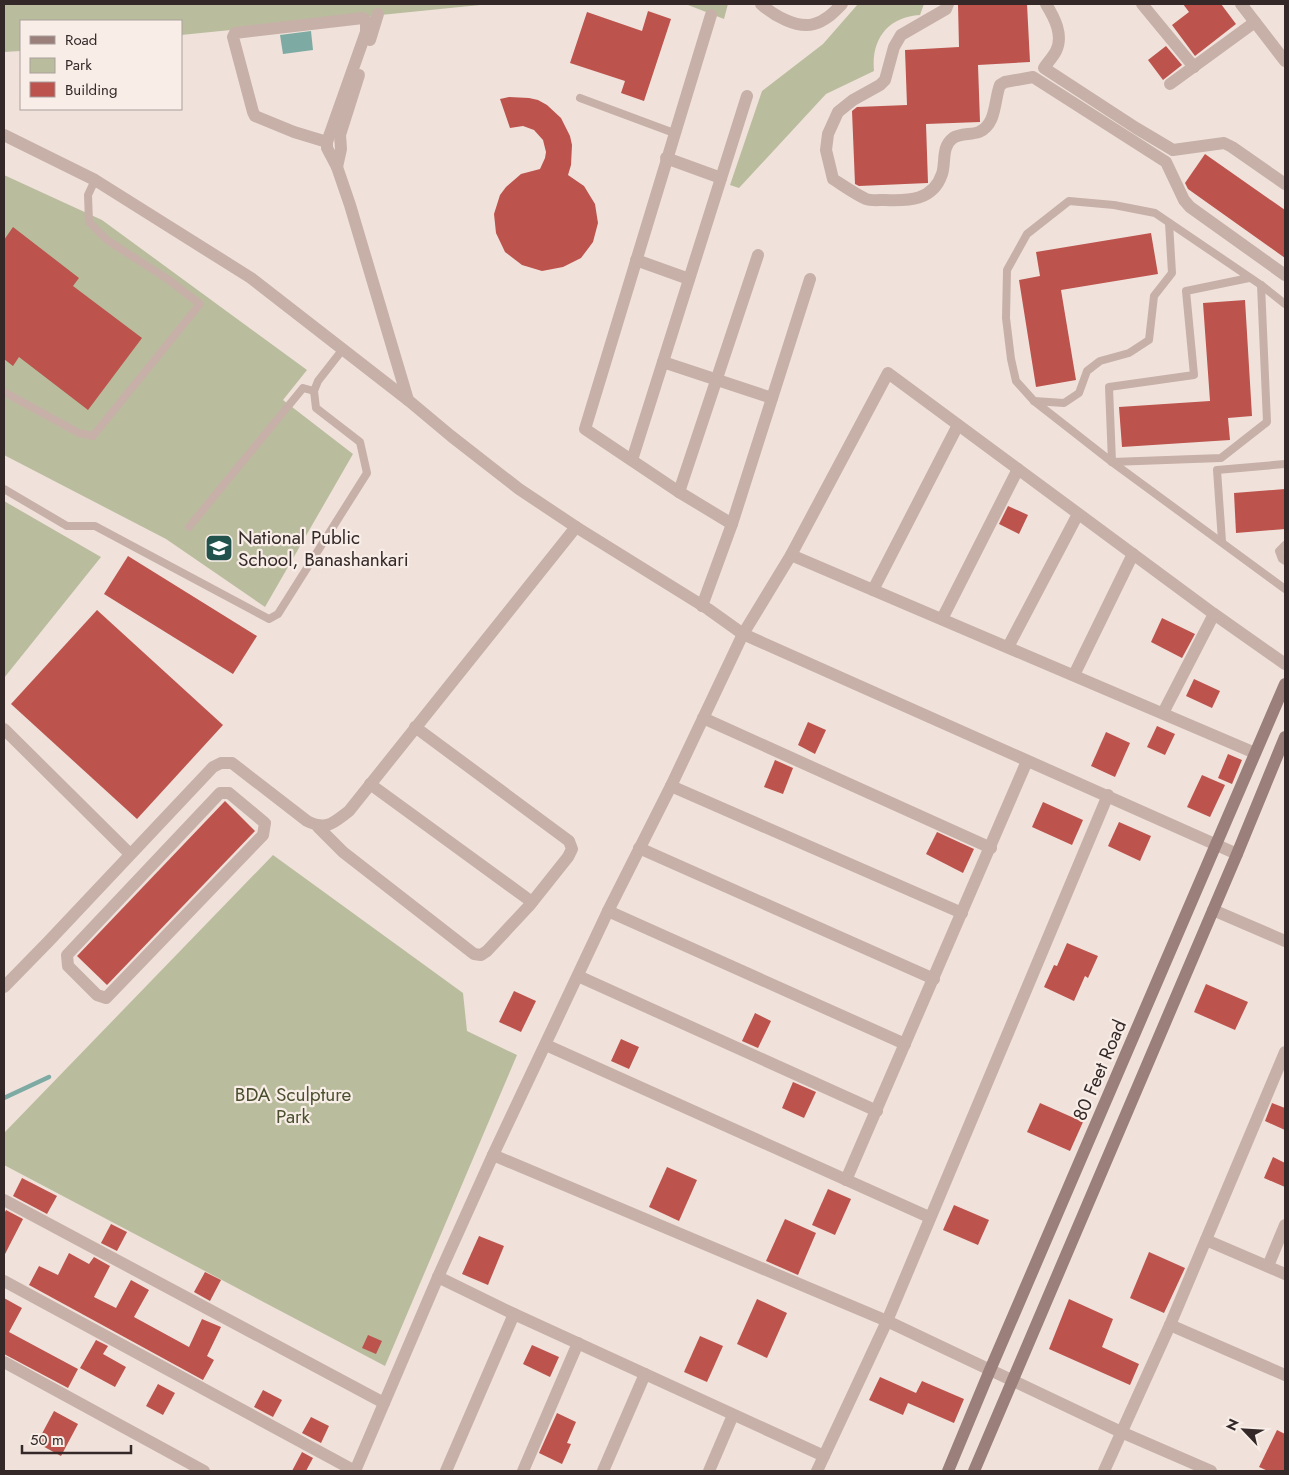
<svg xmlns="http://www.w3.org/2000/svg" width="1289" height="1475" font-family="Jost,sans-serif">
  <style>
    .green { fill: #b9bd9d }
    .water { fill: #7daaa3 }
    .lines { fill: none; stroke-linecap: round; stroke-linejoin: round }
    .stream { stroke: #7daaa3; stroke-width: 4.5 }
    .building { fill: #bc534d }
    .service { stroke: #c7b0a8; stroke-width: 8 }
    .minor { stroke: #c7b0a8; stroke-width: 12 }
    .tertiary { stroke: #c7b0a8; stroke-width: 12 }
    .secondary { stroke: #9a7f7a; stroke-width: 12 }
    .labels { text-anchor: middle; stroke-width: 4.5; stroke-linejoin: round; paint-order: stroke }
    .poi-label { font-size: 19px; fill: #342928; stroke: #f8ede7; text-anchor: start }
    .street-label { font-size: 19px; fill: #342928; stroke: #f8ede7 }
    .park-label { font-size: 19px; fill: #4a502e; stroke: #f8ede7 }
  </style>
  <rect width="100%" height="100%" fill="#f0e2db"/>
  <g class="green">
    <path d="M4 4H490L181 35V21H21V51L4 52Z"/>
    <path d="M689 4H728L724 19 688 5Z"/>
    <path d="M858 4H924L920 15C888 17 871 39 874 71L826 94 739 188 730 185 762 91 823 44Z"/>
    <path d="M4 175 102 220 307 370 283 400 353 454 265 607 166 539 4 455Z"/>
    <path d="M4 501 101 557 4 678Z"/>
    <path d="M273 855 463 993 467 1031 517 1055 385 1366 4 1165V1133Z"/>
  </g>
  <path class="water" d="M311 31 313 50 283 54 280 35Z"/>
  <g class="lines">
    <path class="stream" d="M4 1098 49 1077"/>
  </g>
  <g class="building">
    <path d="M958 4H1027L1030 62 978 65 980 122 926 124 928 183 859 186 855 184 852 111 857 107 907 105 905 50 959 47Z"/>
    <path d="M1183 4H1221L1236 24 1195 56 1172 25 1189 12Z"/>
    <path d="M648 11 671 19 644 101 621 93 625 81 570 63 587 12 642 31Z"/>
    <path d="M1166 46 1182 65 1163 80 1148 60Z"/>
    <path d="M509 97 529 98 538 100 547 105 561 118 570 136 572 145 571 165 568 175 584 186 595 204 598 223 593 242 581 258 563 267 542 271 522 265 505 252 496 233 494 214 500 195 506 187 521 174 540 169 545 158 546 152 543 140 534 130 523 126 510 128 500 99Z"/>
    <path d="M1205 154 1285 210V258L1188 189 1185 183Z"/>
    <path d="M13 227 79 278 73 286 142 338 88 410 19 357 13 366 4 359V240Z"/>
    <path d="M1151 233 1158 274 1061 290 1076 380 1036 387 1019 280 1040 276 1036 252Z"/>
    <path d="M1245 300 1252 416 1228 418 1230 440 1122 447 1119 407 1210 401 1203 303Z"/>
    <path d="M1285 489V529L1236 533 1234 493Z"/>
    <path d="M1008 506 1028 515 1019 534 999 524Z"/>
    <path d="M128 556 257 636 233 674 104 594Z"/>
    <path d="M97 610 223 725 137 819 11 704Z"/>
    <path d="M1162 618 1195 634 1182 658 1151 642Z"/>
    <path d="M1194 679 1220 691 1212 708 1186 696Z"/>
    <path d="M808 722 826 730 815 754 798 745Z"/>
    <path d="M1157 726 1175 734 1165 755 1147 747Z"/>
    <path d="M1106 732 1130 743 1115 777 1091 766Z"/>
    <path d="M1228 754 1242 760 1232 784 1218 778Z"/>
    <path d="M775 760 793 768 783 794 764 787Z"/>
    <path d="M1202 775 1225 785 1210 817 1187 807Z"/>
    <path d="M225 801 255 831 107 985 77 956Z"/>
    <path d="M1043 802 1083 820 1072 845 1032 827Z"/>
    <path d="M1119 822 1151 836 1140 861 1108 846Z"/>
    <path d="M937 832 974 849 963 873 926 854Z"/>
    <path d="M1067 943 1098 956 1088 978 1085 976 1074 1001 1044 987 1054 965 1057 966Z"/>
    <path d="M1206 984 1248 1002 1235 1030 1194 1012Z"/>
    <path d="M514 991 536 1001 521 1032 499 1022Z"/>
    <path d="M755 1013 771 1021 758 1048 742 1041Z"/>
    <path d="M621 1039 639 1047 629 1069 611 1061Z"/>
    <path d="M793 1082 816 1092 804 1118 782 1108Z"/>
    <path d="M1040 1103 1083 1122 1070 1151 1027 1132Z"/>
    <path d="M1272 1103 1285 1108V1130L1265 1121Z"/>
    <path d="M1273 1157 1285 1163V1187L1264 1178Z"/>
    <path d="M667 1167 697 1180 679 1221 649 1207Z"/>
    <path d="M22 1178 57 1196 47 1214 13 1196Z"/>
    <path d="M828 1189 851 1199 835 1235 812 1225Z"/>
    <path d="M954 1205 989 1220 978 1245 943 1230Z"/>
    <path d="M6 1210 23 1219 4 1256V1214Z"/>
    <path d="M785 1219 816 1233 798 1275 766 1261Z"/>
    <path d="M111 1224 127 1232 117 1251 101 1243Z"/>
    <path d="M479 1236 504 1246 488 1285 462 1274Z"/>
    <path d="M1149 1252 1185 1268 1164 1313 1130 1298Z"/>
    <path d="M69 1253 89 1264 94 1257 110 1266 94 1297 116 1308 131 1280 149 1290 134 1317 189 1347 202 1319 221 1327 207 1356 214 1360 203 1380 29 1285 39 1266 58 1275Z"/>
    <path d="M205 1272 221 1280 210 1301 194 1292Z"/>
    <path d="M4 1298 22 1308 9 1332 78 1369 68 1388 4 1354Z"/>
    <path d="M757 1299 787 1313 767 1358 737 1344Z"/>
    <path d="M1069 1299 1113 1319 1102 1347 1139 1364 1130 1385 1049 1349Z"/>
    <path d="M368 1335 382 1341 376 1354 362 1348Z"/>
    <path d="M700 1336 723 1346 707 1382 684 1372Z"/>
    <path d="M96 1340 108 1346 103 1354 126 1367 115 1387 80 1368Z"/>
    <path d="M532 1345 559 1357 550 1377 523 1364Z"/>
    <path d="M880 1377 916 1393 922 1381 964 1399 954 1423 908 1403 903 1415 869 1400Z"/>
    <path d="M158 1384 175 1393 163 1415 146 1406Z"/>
    <path d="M263 1390 282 1400 273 1417 254 1407Z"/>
    <path d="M54 1411 78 1424 61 1456 37 1443Z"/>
    <path d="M557 1413 576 1422 567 1443 571 1444 562 1464 539 1453Z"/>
    <path d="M311 1417 329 1426 321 1443 302 1433Z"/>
    <path d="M1277 1430 1285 1434V1471H1268L1259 1467Z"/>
    <path d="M302 1452 313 1458 306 1471H292Z"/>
  </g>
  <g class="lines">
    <g class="service">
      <path d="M580 98 674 133"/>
      <path d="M1249 278 1186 291 1194 375 1109 387 1112 462 1221 458 1267 422 1261 285"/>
      <path d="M1285 304 1261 285 1155 213 1114 205 1069 201 1027 234 1007 270 1006 318 1011 359 1016 381 1034 401 1112 462 1285 589"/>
      <path d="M4 392 79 433 93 436 200 304 169 280 107 240 89 222 88 195 95 180"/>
      <path d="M1034 401 1064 403 1079 393 1087 371 1100 361 1129 353 1149 340 1154 296 1172 273 1169 223"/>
      <path d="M4 489 67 526H95L269 619 278 614 367 473 360 442 316 408 314 391 318 381 343 349"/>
      <path d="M189 527 303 388 314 391"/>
      <path d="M1222 541 1217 470 1285 464"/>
      <path d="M1285 545 1279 551 1282 559 1285 561"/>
    </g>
    <g class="minor">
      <path d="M761 4C773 15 797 29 814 24 826 21 834 12 842 4"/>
      <path d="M948 4 946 9 901 35 894 47 885 80 880 85 853 100 838 112 828 134 826 150 833 179C844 186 855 194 866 199 871 201 879 200 885 200 908 201 933 201 942 174 946 162 941 147 953 138 960 133 971 135 979 132 997 124 994 100 1000 85L1005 82 1033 77 1166 162 1184 200 1190 207 1285 275"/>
      <path d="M1046 4C1054 17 1064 35 1056 51 1053 57 1048 62 1044 68L1136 128 1173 150 1224 143 1232 147 1285 184"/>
      <path d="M1142 4 1194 67"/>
      <path d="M1241 4 1285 61"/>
      <path d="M711 15 585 429 679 492 732 524"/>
      <path d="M370 40 378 14"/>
      <path d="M1170 84 1255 22"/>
      <path d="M327 142 294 132 255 116 253 112 233 37 235 33 363 18 366 20V32L327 142V148L337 167 350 205 408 400"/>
      <path d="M666 158 721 178"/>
      <path d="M337 167 341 149 340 135 359 75"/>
      <path d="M636 260 689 279"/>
      <path d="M663 362 772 398"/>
      <path d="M632 460 747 96"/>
      <path d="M679 492 758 255"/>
      <path d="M791 555 1255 753"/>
      <path d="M873 590 958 425"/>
      <path d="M702 606 732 524 810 279"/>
      <path d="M942 619 1018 469"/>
      <path d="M743 634 791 555 888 373 1214 614 1285 664"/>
      <path d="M1008 647 1078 514"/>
      <path d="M1074 675 1133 554"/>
      <path d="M1163 713 1214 614"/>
      <path d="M703 718 991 848"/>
      <path d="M4 729 130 854"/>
      <path d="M370 784 532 902"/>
      <path d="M671 786 962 913"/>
      <path d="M220 793H229L265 823 263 835 106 998 97 995 68 966 67 955Z"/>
      <path d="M318 827 343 852 474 954 481 955 487 951 529 906 568 857 572 849 569 841 415 727"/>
      <path d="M639 848 934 979"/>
      <path d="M1213 910 1285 941"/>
      <path d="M608 911 905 1044"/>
      <path d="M578 976 877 1111"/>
      <path d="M4 987 48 942 213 767 221 763H232L307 821C327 831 333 823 349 811L576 527"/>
      <path d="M546 1045 929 1217"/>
      <path d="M493 1155 887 1321 1121 1432 1211 1471"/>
      <path d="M846 1180 1027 761"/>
      <path d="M4 1200 384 1403"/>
      <path d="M1206 1240 1285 1274"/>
      <path d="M1268 1266 1285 1225"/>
      <path d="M438 1277 514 1314 824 1456"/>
      <path d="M4 1281 355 1471"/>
      <path d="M1170 1325 1285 1375"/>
      <path d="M4 1362 204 1471"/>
      <path d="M446 1471 514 1314"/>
      <path d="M523 1471 578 1343"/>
      <path d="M603 1471 645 1374"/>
      <path d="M709 1471 733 1415"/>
      <path d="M817 1471 887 1321 1108 795"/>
      <path d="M1104 1471 1170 1325 1285 1052"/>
    </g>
    <g class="tertiary">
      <path d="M4 135 95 180 251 278 408 400 451 436 519 489 576 527 708 609 743 634 1237 854"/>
      <path d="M355 1471 438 1277 493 1155 608 911 671 786 743 634"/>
    </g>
    <g class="secondary">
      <path d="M948 1471 990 1370 1285 684"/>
      <path d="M974 1471 1237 854 1285 737"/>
    </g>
  </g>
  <defs>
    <symbol id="school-square" viewBox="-11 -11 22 22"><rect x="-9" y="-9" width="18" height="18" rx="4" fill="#21524c" stroke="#f8ede7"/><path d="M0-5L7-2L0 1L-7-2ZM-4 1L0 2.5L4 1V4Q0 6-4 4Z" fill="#fff"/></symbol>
  </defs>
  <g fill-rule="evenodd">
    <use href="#school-square" x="203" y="532" width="32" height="32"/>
  </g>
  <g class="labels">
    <g class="poi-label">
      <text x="238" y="544">National Public<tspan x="238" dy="22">School, Banashankari</tspan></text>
    </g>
    <g class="street-label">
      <text transform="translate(1099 1070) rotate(-67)" y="7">80 Feet Road</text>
    </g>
    <g class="park-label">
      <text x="293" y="1101">BDA Sculpture<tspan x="293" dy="22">Park</tspan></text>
    </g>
  </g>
  <rect width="1289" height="1475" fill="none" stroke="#342928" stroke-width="10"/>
  <rect x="20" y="20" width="162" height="90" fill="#f8ede7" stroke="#aa9f9b"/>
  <rect x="30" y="36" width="25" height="8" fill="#9a7f7a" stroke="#aa9f9b"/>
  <text x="65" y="45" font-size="15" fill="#342928">Road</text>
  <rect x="30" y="58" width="25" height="15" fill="#b9bd9d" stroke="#aa9f9b"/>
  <text x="65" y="70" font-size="15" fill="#342928">Park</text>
  <rect x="30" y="82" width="25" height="15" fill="#bc534d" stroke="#aa9f9b"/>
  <text x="65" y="95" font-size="15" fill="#342928">Building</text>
  <g transform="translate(1244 1430) rotate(295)" stroke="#f8ede7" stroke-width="4" paint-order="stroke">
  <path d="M0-4L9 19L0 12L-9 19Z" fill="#342928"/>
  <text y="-8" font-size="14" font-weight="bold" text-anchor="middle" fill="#342928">N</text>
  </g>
  <path d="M22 1445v8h109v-8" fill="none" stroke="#342928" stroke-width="2.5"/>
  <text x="30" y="1445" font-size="15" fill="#342928" stroke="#f8ede7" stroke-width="4" paint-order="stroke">50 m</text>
</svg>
